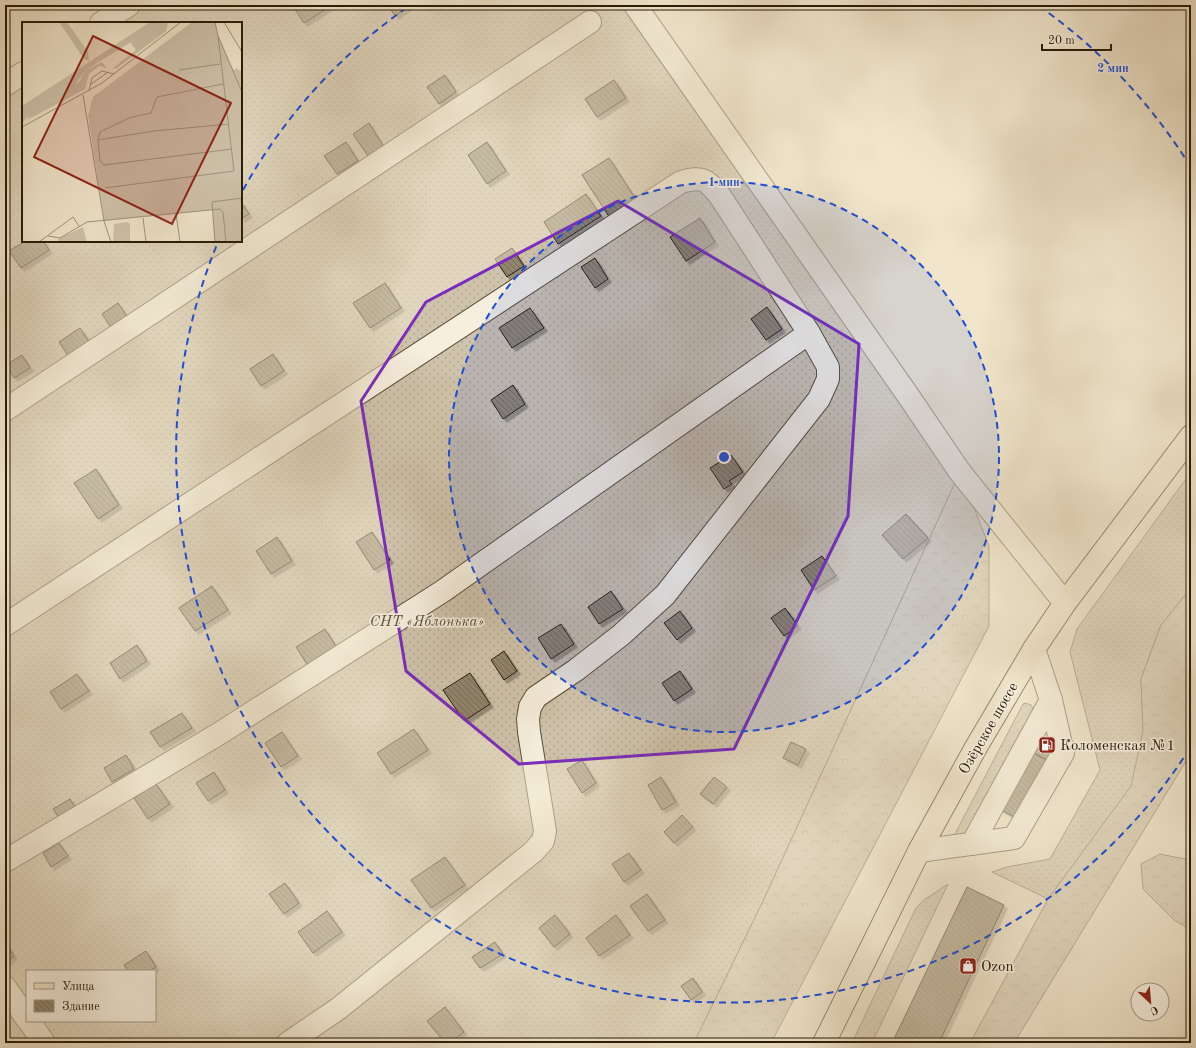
<svg xmlns="http://www.w3.org/2000/svg" width="1196" height="1048" font-family="'Old Standard TT',serif">
  <style>
    .grass { fill: url(#grass-dots); stroke: #7b6f5a; fill-rule: evenodd }
    .forest { fill: url(#forest-crowns); stroke: #7b6f5a }
    .building { fill: url(#building-back-hatch); stroke: #271b09; filter: url(#shadow) }
    .lines { fill: none; stroke-linecap: round; stroke-linejoin: round }
    .minor-casing { stroke: #5a4e3a; stroke-width: 24 }
    .major-casing { stroke: #271b09; stroke-width: 24 }
    .minor { stroke: #f6efde; stroke-width: 22 }
    .major { stroke: #f1e6cc; stroke-width: 22 }
    .marked { fill: none; stroke: #7b2cbf; stroke-width: 3; stroke-linejoin: round }
    .ring { fill: none; stroke: #1d4ed8; stroke-width: 2; stroke-dasharray: 7 5 }
    .labels { text-anchor: middle; stroke-width: 3.5; stroke-linejoin: round; paint-order: stroke }
    .park-label { font-size: 15px; font-style: italic; fill: #594d3a; stroke: #f6efde }
    .street-label { font-size: 15px; fill: #271b09; stroke: #f6efde }
    .poi-label { font-size: 15px; fill: #271b09; stroke: #f6efde; text-anchor: start }
    .inset-road { fill: none; stroke: #a0957e; stroke-width: 1 }
    .view { fill: #8f2418; fill-opacity: 0.15; stroke: #8f2418; stroke-width: 2 }
    .inset-edge { fill: none; stroke: #271b09; stroke-width: 2 }
    .centre { fill: #1d4ed8; stroke: #f6efde; stroke-width: 2 }
    .ring-label { font-size: 12px; text-anchor: middle; font-weight: bold; fill: #1d4ed8; stroke: #f6efde; stroke-width: 3.5; stroke-linejoin: round; paint-order: stroke }
  </style>
  <defs>
    <pattern id="grass-dots" width="8" height="8" patternUnits="userSpaceOnUse"><rect width="8" height="8" fill="#cfc3ab"/><path d="M2 2h.1M6 6h.1" fill="none" stroke="#b2a792" stroke-width="1.8" stroke-linecap="round"/></pattern>
    <pattern id="forest-crowns" width="20" height="18" patternUnits="userSpaceOnUse"><rect width="20" height="18" fill="#cfc3ab"/><path d="M2 6a3 3 0 1 1 6 0M12 15a3 3 0 1 1 6 0" fill="none" stroke="#b2a792"/></pattern>
    <pattern id="building-back-hatch" width="6" height="6" patternUnits="userSpaceOnUse"><rect width="6" height="6" fill="#90856e"/><path d="M-1 5l2 2M0 0l6 6M5-1l2 2" fill="none" stroke="#766c59"/></pattern>
    <filter id="shadow"><feDropShadow dx="3.5" dy="3.5" stdDeviation="0" flood-color="#0004"/></filter>
  </defs>
  <rect width="100%" height="100%" fill="#f1e6cc"/>
  <filter id="stains"><feTurbulence type="fractalNoise" baseFrequency=".005" numOctaves="4"/><feColorMatrix values="0 0 0 0 .2 0 0 0 0 .09 0 0 0 0 .02 0 0 0 .5 -.17"/></filter>
  <radialGradient id="worn" r=".72"><stop offset=".6" stop-color="#630" stop-opacity="0"/><stop offset="1" stop-color="#630" stop-opacity=".3"/></radialGradient>
  <g class="grass">
    <path d="M129 5H635L960 472 764 899 694 1043H5V85L23 73V241H241V23H101ZM27 971H155V1021H27Z"/>
    <path d="M1191 472V588L1161 625 1141 679 1143 731 1132 786 1048 899 992 872 1007 867 1050 859 1100 770 1070 652 1077 629Z"/>
    <path d="M1026 703 1031 705 1034 711 964 841 956 838 955 834 1023 704Z"/>
    <path d="M948 884 872 1043H852L916 908 924 900Z"/>
  </g>
  <g class="forest">
    <path d="M960 472 989 546V626L771 1043H694L764 899Z"/>
    <path d="M1191 588V753L1014 1043H970L1048 899 1131 786 1143 731 1141 679 1161 625Z"/>
    <path d="M1160 854 1185 859 1191 863V930L1174 920 1143 889 1141 864Z"/>
  </g>
  <g class="building">
    <path d="M292 5H330L331 6 304 23Z"/>
    <path d="M388 5H411L395 16Z"/>
    <path d="M445 75 456 92 439 104 427 87Z"/>
    <path d="M614 80 626 98 597 117 585 99Z"/>
    <path d="M369 123 385 149 370 159 353 134Z"/>
    <path d="M346 142 358 161 337 174 324 156Z"/>
    <path d="M487 142 506 171 487 184 468 155Z"/>
    <path d="M609 158 637 201 610 218 582 175Z"/>
    <path d="M586 194 601 216 558 244 544 222Z"/>
    <path d="M241 202 249 214 241 219Z"/>
    <path d="M700 218 715 242 686 261 670 237Z"/>
    <path d="M25 241H43L49 250 21 268 9 251Z"/>
    <path d="M512 248 524 266 507 277 495 259Z"/>
    <path d="M595 258 608 279 595 288 581 267Z"/>
    <path d="M385 283 401 308 370 328 353 303Z"/>
    <path d="M118 303 128 318 112 329 102 314Z"/>
    <path d="M767 307 782 329 766 340 751 319Z"/>
    <path d="M530 308 544 328 512 348 499 328Z"/>
    <path d="M80 328 90 343 69 357 59 342Z"/>
    <path d="M273 354 284 371 261 386 250 369Z"/>
    <path d="M22 355 30 368 14 378 6 365Z"/>
    <path d="M513 385 525 404 503 419 491 400Z"/>
    <path d="M731 455 743 472 729 481 732 484 724 489 710 468Z"/>
    <path d="M96 469 119 505 98 519 74 483Z"/>
    <path d="M906 514 928 538 903 559 882 535Z"/>
    <path d="M372 532 390 560 374 570 356 542Z"/>
    <path d="M277 537 292 561 271 574 256 551Z"/>
    <path d="M822 556 836 576 814 590 801 570Z"/>
    <path d="M212 586 228 610 195 631 179 608Z"/>
    <path d="M611 591 623 609 599 624 588 607Z"/>
    <path d="M785 608 798 626 784 636 771 618Z"/>
    <path d="M680 611 692 628 677 640 664 623Z"/>
    <path d="M561 624 574 644 551 659 538 638Z"/>
    <path d="M325 629 337 648 308 666 296 647Z"/>
    <path d="M137 645 147 661 120 679 110 663Z"/>
    <path d="M504 651 517 671 504 680 491 660Z"/>
    <path d="M680 671 692 689 674 701 662 683Z"/>
    <path d="M470 673 490 704 464 721 443 690Z"/>
    <path d="M77 674 89 691 61 709 50 692Z"/>
    <path d="M182 713 192 728 160 747 150 732Z"/>
    <path d="M414 729 428 750 391 774 377 753Z"/>
    <path d="M282 732 298 756 281 767 265 743Z"/>
    <path d="M1043 738 1055 744 1047 760 1034 753Z"/>
    <path d="M791 742 806 749 798 765 783 758Z"/>
    <path d="M1029 750 1049 762 1019 820 998 808Z"/>
    <path d="M126 755 134 769 112 782 104 768Z"/>
    <path d="M582 760 596 783 582 793 567 769Z"/>
    <path d="M214 772 225 790 208 801 196 783Z"/>
    <path d="M661 777 676 802 662 810 648 785Z"/>
    <path d="M714 777 727 787 713 804 700 794Z"/>
    <path d="M156 784 170 804 148 819 134 798Z"/>
    <path d="M70 799 76 808 59 818 53 809Z"/>
    <path d="M682 815 693 827 674 843 664 832Z"/>
    <path d="M59 843 68 856 51 867 43 853Z"/>
    <path d="M629 853 641 870 624 882 612 864Z"/>
    <path d="M445 857 465 885 431 908 411 880Z"/>
    <path d="M285 883 299 903 284 914 269 894Z"/>
    <path d="M967 887 1004 905 939 1043H892Z"/>
    <path d="M647 894 665 920 648 931 630 906Z"/>
    <path d="M327 911 342 932 313 953 298 932Z"/>
    <path d="M555 915 570 934 554 947 539 928Z"/>
    <path d="M616 915 630 935 599 956 586 938Z"/>
    <path d="M5 942 14 956 5 963Z"/>
    <path d="M495 942 503 954 480 968 472 957Z"/>
    <path d="M146 951 156 967 150 971H128L124 965Z"/>
    <path d="M693 978 702 992 691 1000 681 986Z"/>
    <path d="M445 1007 464 1032 450 1043H445L427 1021Z"/>
  </g>
  <g class="lines">
    <defs>
      <g id="minor">
        <path d="M635 5 907 394 960 472 1065 603"/>
        <path d="M101 23 129 5"/>
        <path d="M5 85 23 73"/>
        <path d="M5 410 590 22"/>
        <path d="M5 625 681 182C703 176 706 179 720 196L809 333 443 591 217 735 5 861"/>
        <path d="M972 844 1051 700"/>
        <path d="M919 851 1014 838 1063 753 1051 700 1034 649"/>
        <path d="M5 987 27 1019"/>
        <path d="M29 1021 44 1043"/>
        <path d="M288 1043 338 1009 533 852 543 841 545 831 529 732 528 719 530 707 536 697 576 670 621 635 665 595 819 399 828 379V367L809 333"/>
      </g>
      <path id="major" d="M824 1043 919 851 975 749 1034 649 1065 603 1191 436"/>
    </defs>
    <use href="#minor" class="minor-casing"/>
    <use href="#major" class="major-casing"/>
    <use href="#minor" class="minor"/>
    <use href="#major" class="major"/>
  </g>
  <path d="M0 0H1196V1048H0ZM618 201 859 344 848 516 734 749 519 764 406 671 361 401 426 302Z" fill="#f1e6cc" fill-opacity=".55" fill-rule="evenodd"/>
  <path class="marked" d="M618 201 859 344 848 516 734 749 519 764 406 671 361 401 426 302Z"/>
  <circle cx="724" cy="457" r="275" fill="#1d4ed8" fill-opacity=".12"/>
  <g class="ring">
    <circle cx="724" cy="457" r="275"/>
    <path d="M1190 748A550 550 0 0 1 218 242M243 190A550 550 0 0 1 409 6M1039 6A550 550 0 0 1 1190 166"/>
  </g>
  <defs>
    <symbol id="fuel-square" viewBox="-11 -11 22 22"><rect x="-9" y="-9" width="18" height="18" rx="4" fill="#8f2418" stroke="#f6efde"/><path d="M-5.5-6h7V0h2V4h1.3V-2.5L3-4.5l.8-.8L6-3V5H2.5V1h-1V6h-7ZM-4.2-4.7v3.2H.2V-4.7Z" fill="#fff"/></symbol>
    <symbol id="shop-square" viewBox="-11 -11 22 22"><rect x="-9" y="-9" width="18" height="18" rx="4" fill="#8f2418" stroke="#f6efde"/><path d="M-5-2.5h2.3a2.7 3.5 0 0 1 5.4 0H5L5.5 6h-11ZM-1.5-2.5h3a1.5 2.3 0 0 0-3 0Z" fill="#fff"/></symbol>
  </defs>
  <g fill-rule="evenodd">
    <use href="#fuel-square" x="1037" y="735" width="20" height="20"/>
    <use href="#shop-square" x="958" y="956" width="20" height="20"/>
  </g>
  <g class="labels">
    <g class="park-label">
      <text x="427" y="626">СНТ «Яблонька»</text>
    </g>
    <g class="street-label">
      <text transform="translate(988 728) rotate(-60)" y="5">Озёрское шоссе</text>
    </g>
    <g class="poi-label">
      <text x="1060" y="750">Коломенская №1</text>
      <text x="981" y="971">Ozon</text>
    </g>
  </g>
  <g transform="translate(22 22)">
    <rect width="220" height="220" fill="#f1e6cc"/>
    <path d="M141 0H146L144 9 95 46 90 47 114 28 108 20ZM188 0H193L196 14 212 49 214 46 220 50V220H193L190 188 82 199 66 94 176 7ZM80 40 85 46 77 44 67 52 63 67 5 98 10 87 19 80 34 78 39 71 57 60 64 48ZM61 205 65 220H37L36 217Z" fill="#cfc3ab"/>
    <path d="M37 0H45L66 30 67 39 62 37ZM128 0H141L64 48 51 65 39 71 34 78 19 80 0 101V84ZM170 0H188L176 7 66 94 71 75ZM105 200 108 202V220H91L92 202Z" fill="#cfc3ab"/>
    <path class="inset-road" d="M193 0 196 14 220 70M202 0 220 30M157 48 198 42M68 63 86 50M67 69 70 56 80 49 92 52M61 73 82 199 89 220M207 102 132 109 76 118 78 139 82 143 210 127M0 105 80 61 159 0M76 118 78 110 107 96 129 91 135 75 201 62M83 166 212 149 196 14M219 176 220 188M154 192 158 220M121 196 124 220M26 214 38 216 65 200 198 187 201 190 204 220M17 220 51 195 57 204M193 220 190 180 220 176"/>
    <path class="view" d="M71 14 209 81 150 202 12 135Z"/>
    <rect width="220" height="220" class="inset-edge"/>
  </g>
  <circle cx="724" cy="457" r="6" class="centre"/>
  <g class="ring-label">
    <text x="1113" y="72">2 мин</text>
    <text x="724" y="186">1 мин</text>
  </g>
  <rect width="1196" height="1048" fill="none" stroke="#f1e6cc" stroke-width="20"/>
  <rect x="6" y="6" width="1184" height="1036" fill="none" stroke="#271b09" stroke-width="2"/>
  <rect x="10" y="10" width="1176" height="1028" fill="none" stroke="#271b09"/>
  <rect x="26" y="970" width="130" height="52" fill="#f6efde" stroke="#a39a89"/>
  <rect x="34" y="983" width="20" height="6" fill="#f1e6cc" stroke="#a39a89"/>
  <text x="62" y="990" font-size="12" fill="#271b09">Улица</text>
  <rect x="34" y="1000" width="20" height="12" fill="url(#building-back-hatch)" stroke="#a39a89"/>
  <text x="62" y="1010" font-size="12" fill="#271b09">Здание</text>
  <g transform="translate(1150 1002) rotate(154)"><circle r="19" fill="#f6efde" stroke="#a39a89"/>
  <path d="M0-3L7 15L0 10L-7 15Z" fill="#8f2418"/>
  <text y="-6" font-size="11" font-weight="bold" text-anchor="middle" fill="#271b09">С</text>
  </g>
  <path d="M1042 44v6h69v-6" fill="none" stroke="#271b09" stroke-width="2"/>
  <text x="1048" y="44" font-size="12" fill="#271b09" stroke="#f6efde" stroke-width="3" paint-order="stroke">20 m</text>
  <rect width="100%" height="100%" filter="url(#stains)"/>
  <rect width="100%" height="100%" fill="url(#worn)"/>
</svg>
